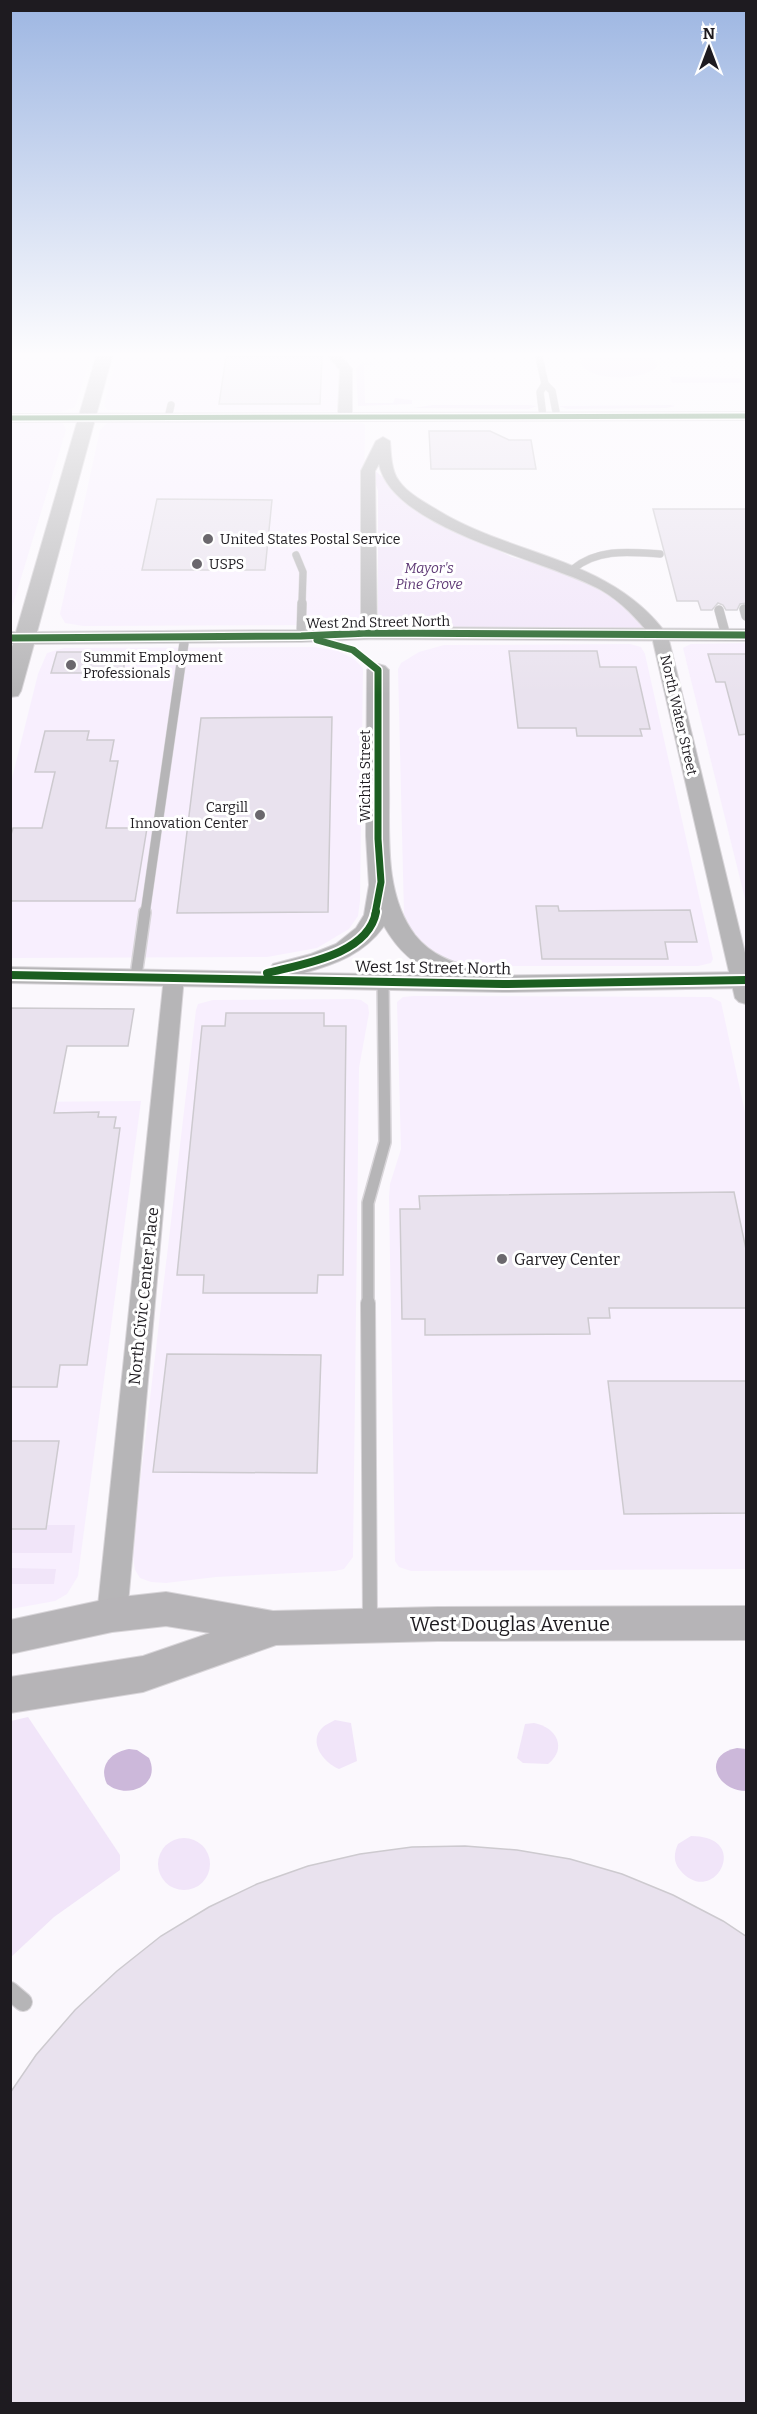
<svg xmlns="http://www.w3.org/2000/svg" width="757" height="2414" font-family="Bitter,serif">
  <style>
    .built { fill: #f8effe }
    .green { fill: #f1e5f9 }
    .water { fill: #ccb8da }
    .building { fill: #e9e2ee; stroke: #cdcacf; stroke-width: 1.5 }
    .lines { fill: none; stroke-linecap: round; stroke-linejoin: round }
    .service-far4-casing { stroke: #d8d5d9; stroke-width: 8 }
    .service-far3-casing { stroke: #d8d5d9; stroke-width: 10 }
    .service-far2-casing { stroke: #d8d5d9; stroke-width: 14 }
    .service-far1-casing { stroke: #d8d5d9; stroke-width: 16 }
    .service-casing { stroke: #d8d5d9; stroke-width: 20 }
    .minor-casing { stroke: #d8d5d9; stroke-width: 2 }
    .tertiary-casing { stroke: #d8d5d9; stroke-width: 2 }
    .secondary-casing { stroke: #d8d5d9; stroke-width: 2 }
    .service-far4 { stroke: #b6b5b7; stroke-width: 7 }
    .service-far3 { stroke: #b6b5b7; stroke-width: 9 }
    .service-far2 { stroke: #b6b5b7; stroke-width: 11 }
    .service-far1 { stroke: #b6b5b7; stroke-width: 14 }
    .service { stroke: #b6b5b7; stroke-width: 18 }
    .minor { fill: #b6b5b7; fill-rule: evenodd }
    .tertiary { fill: #b6b5b7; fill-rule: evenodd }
    .secondary { fill: #b6b4b7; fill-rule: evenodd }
    .cycleway-far2-casing { stroke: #fff; stroke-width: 8 }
    .cycleway-far1-casing { stroke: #fff; stroke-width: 10 }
    .cycleway-casing { stroke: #fff; stroke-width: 12 }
    .cycleway-far2 { stroke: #1b5e20; stroke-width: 5 }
    .cycleway-far1 { stroke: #1b5e20; stroke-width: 7 }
    .cycleway { stroke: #1b5e20; stroke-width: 8 }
    .poi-dot { fill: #6b686d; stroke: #fff; stroke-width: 2 }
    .labels { text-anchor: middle; stroke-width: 6; stroke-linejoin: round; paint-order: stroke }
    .far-poi-label { font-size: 14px; fill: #1e1b20; stroke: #fff; text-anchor: start }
    .far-park-label { font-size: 14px; font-style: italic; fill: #5f3a76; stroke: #fff }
    .far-street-label { font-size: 14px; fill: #1e1b20; stroke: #fff }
    .street-label { font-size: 16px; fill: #1e1b20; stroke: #fff }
    .poi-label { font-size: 16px; fill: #1e1b20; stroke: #fff; text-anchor: start }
    .near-street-label { font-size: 20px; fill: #1e1b20; stroke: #fff }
  </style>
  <rect width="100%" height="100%" fill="#fbf8fd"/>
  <g class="built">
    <path d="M11 357H91L75 407 61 412H11Z"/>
    <path d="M117 357H339L338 407 336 410 329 411 107 410 104 405Z"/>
    <path d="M115 421 362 423 365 425 362 622 350 625 83 626 65 623 60 614 100 430 107 423Z"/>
    <path d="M11 422 63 423 66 430 11 611Z"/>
    <path d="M746 643V903L683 648 691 644Z"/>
    <path d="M630 644 641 647 645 654 713 959 711 963 698 966H471L448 962 423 945 408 926 404 915 398 669 401 663 419 652 444 645Z"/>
    <path d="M314 647 338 651 354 659 363 668 360 901 358 916 349 929 317 948 267 957 11 958V782L38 674 47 653 64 648Z"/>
    <path d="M414 996 711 997 721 1002 746 1117V1569L411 1571 399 1567 395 1561 389 1197 390 1184 401 1149 397 1002 403 997Z"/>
    <path d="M353 999 361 1000 368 1005 369 1013 359 1068 353 1557 344 1569 335 1571 216 1577 166 1583 151 1582 140 1578 135 1570 132 1551 196 1010 198 1004 213 1000Z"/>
    <path d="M141 1101 78 1576 67 1594 55 1601 11 1609V1102Z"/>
  </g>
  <g class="green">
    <path d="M583 357H651L657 364V367C642 381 590 382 580 363Z"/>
    <path d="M363 363 377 364 364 365 365 403H393L395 398 412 400V404L358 406 356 368Z"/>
    <path d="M670 377 740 378 742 383H672Z"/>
    <path d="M433 405H529L537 406 529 409 412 408Z"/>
    <path d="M559 406 670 405 675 406 667 408 567 409Z"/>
    <path d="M371 467 430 519 512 557 571 573 610 593 635 612 647 630 378 627V491Z"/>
    <path d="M46 1525H75L72 1553H11L10 1529H45Z"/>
    <path d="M11 1568 56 1569 54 1584H11Z"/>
    <path d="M28 1717 120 1855V1870L54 1917 11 1957V1721Z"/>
    <path d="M335 1720 351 1723 357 1761 339 1769C324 1763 307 1742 323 1727 326 1724 332 1722 335 1720Z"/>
    <path d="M534 1723C556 1727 568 1748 548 1764L523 1763 517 1758 525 1724Z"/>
    <path d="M691 1836C754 1836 713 1910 680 1870 673 1862 674 1853 678 1844Z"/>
    <circle cx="184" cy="1864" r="26"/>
  </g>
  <g class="water">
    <path d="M737 1748 746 1749V1791C716 1791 701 1755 737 1748Z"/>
    <path d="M129 1749 137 1750 149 1758C162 1786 126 1800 107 1784 98 1766 111 1752 129 1749Z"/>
  </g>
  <g class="building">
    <path d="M226 357H322L320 404H219Z"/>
    <path d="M429 431H490L509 440H531L536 469H431Z"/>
    <path d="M157 499 272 500 265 570H142Z"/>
    <path d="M653 509H747V603L740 604 737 610H726L723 605 718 603 712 610H701L698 601H677Z"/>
    <path d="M509 651H597L600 667H636L650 729H640L642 736H577L576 728H518Z"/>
    <path d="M57 652H124V673H51Z"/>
    <path d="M708 654H747V734L739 735 725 682H716Z"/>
    <path d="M332 717 328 912 177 913 201 718Z"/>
    <path d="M45 731H89L87 740H114L110 761H118L106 828H147L135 901H10V838L13 828H42L55 772H35Z"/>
    <path d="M536 906H558L559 911 690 910 697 942H665L668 959H542Z"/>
    <path d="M10 1008 134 1009 128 1046H67L54 1113 99 1112 98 1117H116L114 1128H120L87 1365H60L57 1387H10Z"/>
    <path d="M226 1013H324V1026H346L343 1275H318L317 1293H203L204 1275H177L202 1026H225Z"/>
    <path d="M734 1192 747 1254V1308H609L610 1318H588L590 1334 425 1335V1319H402L400 1209H420L419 1196Z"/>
    <path d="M167 1354 321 1355 317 1473 153 1472Z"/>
    <path d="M608 1381H747V1513L624 1514Z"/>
    <path d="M10 1441H59L46 1529H10Z"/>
    <path d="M465 1846 517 1850 570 1859 622 1874 673 1895 723 1921 747 1937V2403H10V2093L36 2055 75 2010 117 1971 161 1936 209 1907 257 1884 308 1866 360 1854 412 1847Z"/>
  </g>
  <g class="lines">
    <defs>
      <g id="service-far4">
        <path d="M539 357 545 384 552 391 557 417"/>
        <path d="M543 417 540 392 545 384"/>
        <path d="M168 418 171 405"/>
        <path d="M296 555 303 572 302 604"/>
        <path d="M573 569C598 548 630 552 660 554"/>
      </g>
      <g id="service-far3">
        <path d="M744 609 746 616"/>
        <path d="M719 610 726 636"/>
        <path d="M301 636 302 603"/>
        <path d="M145 914 185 636"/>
      </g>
      <g id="service-far2">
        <path d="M136 976 145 912"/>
        <path d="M368 1304V1203L385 1142 383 981"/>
      </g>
      <path id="service-far1" d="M368 1303 370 1623"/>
      <path id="service" d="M10 1991 23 2002"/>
      <g id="minor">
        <path d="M329 357H342L352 369V413L746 412V420L10 422V414L338 413 340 370Z"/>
        <path d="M383 437 390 441C391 453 391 471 399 481 408 494 426 503 439 511 515 557 613 558 668 636L746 957V1004L739 1002 735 998 652 637C637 619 622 602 601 590 548 560 392 530 379 464L375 471 377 633 369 638 361 633V471L376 441Z"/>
        <path d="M174 971 181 973 184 977 127 1615 122 1624 112 1627 102 1624 97 1615 164 977 167 973Z"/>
      </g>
      <g id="tertiary">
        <path d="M96 357H112L37 632 301 630 369 627 746 629V641L369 639 301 642 34 644 21 691 18 696 10 697V652L13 644H10V632H16Z"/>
        <path d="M378 664 385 666 389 670C389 708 389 746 389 784 390 833 383 893 415 935 431 955 453 963 477 969L481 976 746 972V988L503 992 10 983V967L270 972 269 970 273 964 311 954 336 944 356 928 364 915 369 885 366 836 367 670 371 666ZM384 926C397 949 414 966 440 975L304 973C336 964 364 954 384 926Z"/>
      </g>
      <path id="secondary" d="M166 1592 273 1611 438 1607 746 1606V1640L438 1641 276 1645 143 1692 10 1713V1677L143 1656 210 1633 166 1626 112 1632 10 1654V1620L112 1598Z"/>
    </defs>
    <use href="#service-far4" class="service-far4-casing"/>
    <use href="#service-far3" class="service-far3-casing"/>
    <use href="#service-far2" class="service-far2-casing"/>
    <use href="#service-far1" class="service-far1-casing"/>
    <use href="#service" class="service-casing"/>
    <use href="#minor" class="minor-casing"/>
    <use href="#tertiary" class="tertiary-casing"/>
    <use href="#secondary" class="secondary-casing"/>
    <use href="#service-far4" class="service-far4"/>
    <use href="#service-far3" class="service-far3"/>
    <use href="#service-far2" class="service-far2"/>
    <use href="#service-far1" class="service-far1"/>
    <use href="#service" class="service"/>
    <use href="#minor" class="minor"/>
    <use href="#tertiary" class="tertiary"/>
    <use href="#secondary" class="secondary"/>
    <defs>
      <path id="cycleway-far2" d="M10 418 746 416"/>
      <g id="cycleway-far1">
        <path d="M10 638 301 636 369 633 746 635"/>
        <path d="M317 640 353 650 378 670V839L381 882 375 914"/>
      </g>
      <g id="cycleway">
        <path d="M267 973C302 964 368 955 376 912"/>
        <path d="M10 975 503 984 746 980"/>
      </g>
    </defs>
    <use href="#cycleway-far2" class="cycleway-far2-casing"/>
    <use href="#cycleway-far1" class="cycleway-far1-casing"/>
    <use href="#cycleway" class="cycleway-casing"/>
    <use href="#cycleway-far2" class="cycleway-far2"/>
    <use href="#cycleway-far1" class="cycleway-far1"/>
    <use href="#cycleway" class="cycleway"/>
  </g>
  <linearGradient id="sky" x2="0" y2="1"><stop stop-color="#9db6e2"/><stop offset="0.51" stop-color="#fdfcfe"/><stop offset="1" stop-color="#fdfcfe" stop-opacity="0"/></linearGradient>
  <rect width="757" height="695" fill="url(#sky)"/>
  <g class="poi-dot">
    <circle cx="208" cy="539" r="6"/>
    <circle cx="197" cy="564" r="6"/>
    <circle cx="71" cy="665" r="6"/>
    <circle cx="260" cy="815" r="6"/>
    <circle cx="502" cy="1259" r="6"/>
  </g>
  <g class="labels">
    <g class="far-poi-label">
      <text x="220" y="544">United States Postal Service</text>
      <text x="209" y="569">USPS</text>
      <text x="83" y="662">Summit Employment<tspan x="83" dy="16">Professionals</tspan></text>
      <text x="248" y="812" text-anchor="end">Cargill<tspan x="248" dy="16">Innovation Center</tspan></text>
    </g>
    <g class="far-park-label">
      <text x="429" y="573">Mayor's<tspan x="429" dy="16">Pine Grove</tspan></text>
    </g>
    <g class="far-street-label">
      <text transform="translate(378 622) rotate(-1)" y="5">West 2nd Street North</text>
      <text transform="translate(679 715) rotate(77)" y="5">North Water Street</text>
      <text transform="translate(365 776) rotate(-90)" y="5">Wichita Street</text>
    </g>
    <g class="street-label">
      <text transform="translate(433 967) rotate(1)" y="6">West 1st Street North</text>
      <text transform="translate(143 1296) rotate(-84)" y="6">North Civic Center Place</text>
    </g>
    <g class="poi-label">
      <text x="514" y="1265">Garvey Center</text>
    </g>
    <g class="near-street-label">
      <text x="510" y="1631">West Douglas Avenue</text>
    </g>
  </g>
  <rect width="757" height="2414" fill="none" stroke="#1e1b20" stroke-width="24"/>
  <g transform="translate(709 48)" stroke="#ffffff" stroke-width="4.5" paint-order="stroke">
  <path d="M0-4.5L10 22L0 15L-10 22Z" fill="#1e1b20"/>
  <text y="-9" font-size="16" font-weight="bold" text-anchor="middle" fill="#1e1b20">N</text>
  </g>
</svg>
